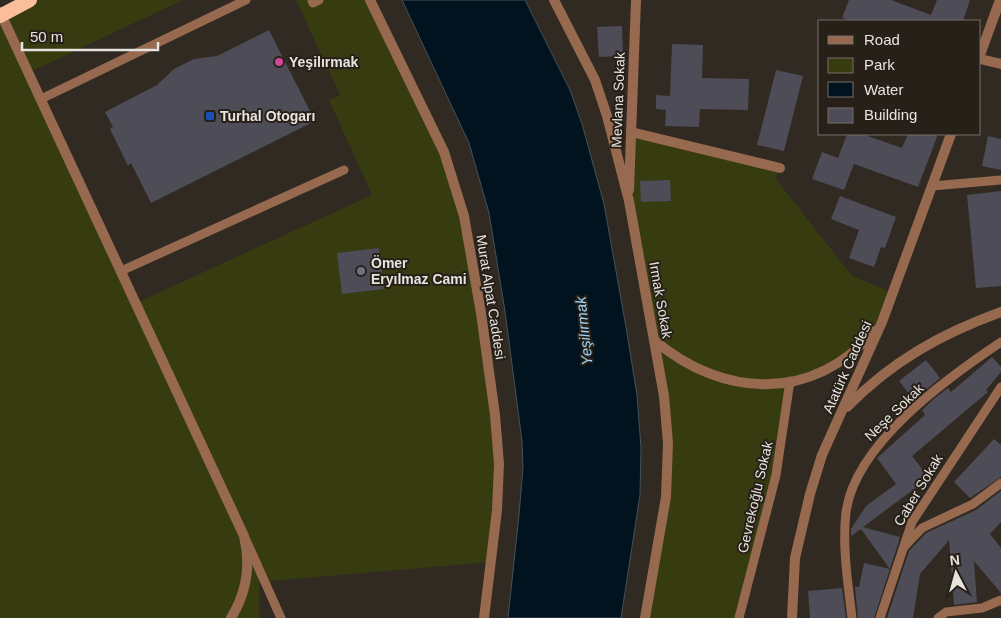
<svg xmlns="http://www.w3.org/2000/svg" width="1001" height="618" font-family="Arial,sans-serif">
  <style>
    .green { fill: #373b10 }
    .water { fill: #00131f; stroke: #455158 }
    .building { fill: #4e4c56 }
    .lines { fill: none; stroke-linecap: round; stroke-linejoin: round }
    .service { stroke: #97694f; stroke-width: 9 }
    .minor { stroke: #97694f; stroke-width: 10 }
    .trunk { stroke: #fabe9b; stroke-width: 14 }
    .hotel-dot { fill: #d1479c; stroke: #272019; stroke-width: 2 }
    .transit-dot { fill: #1a4fb4; stroke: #272019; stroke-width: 2 }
    .worship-dot { fill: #6b7280; stroke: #272019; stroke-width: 2 }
    .labels { text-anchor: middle; stroke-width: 4; stroke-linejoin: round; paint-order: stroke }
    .poi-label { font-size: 14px; font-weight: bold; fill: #e7e3de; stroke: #272019; text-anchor: start }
    .street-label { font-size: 14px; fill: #e7e3de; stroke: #272019 }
    .water-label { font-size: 15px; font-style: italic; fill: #9ed7f9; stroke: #272019 }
  </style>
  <rect width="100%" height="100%" fill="#312a23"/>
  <g class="green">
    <path d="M30 0H183L28 73 136 303 372 195 329 100 340 95 296 0H370L458 193 498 442 490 562 259 582V618H0V16Z"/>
    <path d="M631 132 779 168 776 179 852 276 893 293 882 322 842 360 790 382 786 419 739 618H645L657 554 668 443 629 201Z"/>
  </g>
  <path class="water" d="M402 0H525L570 90 582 124 604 204 626 327 637 395 641 448 640 495 621 618H508L519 515 523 467 522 441 505 311 489 213 469 143Z"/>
  <g class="building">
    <path d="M849 0H891L931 15 937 0H970L963 21H852L842 18Z"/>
    <path d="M622 26 623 56 599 57 597 27Z"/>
    <path d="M269 30 315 121 151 203 131 163 128 166 110 129 113 127 105 112 157 85 174 69 194 59 217 56Z"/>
    <path d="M672 44 703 45 702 78 749 79 748 110 700 109 699 127 665 126 666 110 656 109V95L670 96Z"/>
    <path d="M776 70 803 76 784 151 757 145Z"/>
    <path d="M847 134H862L902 148 908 134H938L918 187 854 164 844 190 812 179 822 152 838 158Z"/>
    <path d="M988 136 1001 139V170L982 166Z"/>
    <path d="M670 180 671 201 641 202 640 181Z"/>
    <path d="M1001 191V286L976 288 967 195Z"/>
    <path d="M840 196 896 217 885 248 881 247 874 267 849 258 859 230 831 219Z"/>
    <path d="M379 248 384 289 342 294 337 253Z"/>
    <path d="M992 357 1001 367V372L986 390 988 392 912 456 929 478 863 527 900 537 890 569 861 529 851 536V529L866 506 896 484 877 458 925 415 922 410 935 398 948 388 951 392Z"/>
    <path d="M926 360 940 378 914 400 899 381Z"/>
    <path d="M994 439 1001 445V477L970 498 954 482Z"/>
    <path d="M1001 491V522L990 534 1001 548V593L974 561 977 602 954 605 949 540 920 574 913 618H887L909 551 926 533 976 510Z"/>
    <path d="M864 563 890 569 874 618H858L855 587H859Z"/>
    <path d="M842 588 846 618H810L808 591Z"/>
  </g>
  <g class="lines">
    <g class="service">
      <path d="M312 0 313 3 319 0"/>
      <path d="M41 99 246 0"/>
      <path d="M932 186 1001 180"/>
      <path d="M121 271 344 170"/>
      <path d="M246 540 281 618"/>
      <path d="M904 547 922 528 973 504 1001 483"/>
      <path d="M739 618 776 475 790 381"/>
      <path d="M852 618C848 583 842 547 846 512 855 444 947 378 1001 342"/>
      <path d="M880 618 912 522 1001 387"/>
      <path d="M938 618 946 612 982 608 1001 600"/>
    </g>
    <g class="minor">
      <path d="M370 0 444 152 464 216 481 313 495 415 499 464 497 510 484 618"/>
      <path d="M554 0 595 80 607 116 629 201 664 396 668 443 666 497 645 618"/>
      <path d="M0 12 244 536C251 565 247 592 231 618"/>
      <path d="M980 55 1000 0"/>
      <path d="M980 59 1001 64"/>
      <path d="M631 132 780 168"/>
      <path d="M629 190 636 0"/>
      <path d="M654 340C724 399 812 402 875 331"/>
      <path d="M847 407C892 361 941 334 1001 312"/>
      <path d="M792 618 795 558 810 494 822 455 882 322 951 134"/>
    </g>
    <path class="trunk" d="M0 16 30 0"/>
  </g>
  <circle class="hotel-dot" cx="279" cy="62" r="5"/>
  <rect class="transit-dot" x="205" y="111" width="10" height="10" rx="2.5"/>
  <circle class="worship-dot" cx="361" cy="271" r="5"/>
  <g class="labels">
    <g class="poi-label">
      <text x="289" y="67">Yeşilırmak</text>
      <text x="220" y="121">Turhal Otogarı</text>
      <text x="371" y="268">Ömer<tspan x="371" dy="16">Eryılmaz Cami</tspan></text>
    </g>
    <g class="street-label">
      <text transform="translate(618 100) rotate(-88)" y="5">Mevlana Sokak</text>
      <text transform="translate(491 297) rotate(81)" y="5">Murat Alpat Caddesi</text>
      <text transform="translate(661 300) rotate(80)" y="5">Irmak Sokak</text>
      <text transform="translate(847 367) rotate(-66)" y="5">Atatürk Caddesi</text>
      <text transform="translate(894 412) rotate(-44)" y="5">Neşe Sokak</text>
      <text transform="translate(918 490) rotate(-59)" y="5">Caber Sokak</text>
      <text transform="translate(755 497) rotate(-77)" y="5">Gevrekoğlu Sokak</text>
    </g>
    <g class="water-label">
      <text transform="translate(584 331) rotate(-96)" y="5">Yeşilırmak</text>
    </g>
  </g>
  <rect x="818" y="20" width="162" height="115" fill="#272019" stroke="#746e68"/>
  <rect x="828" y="36" width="25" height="8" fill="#97694f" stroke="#746e68"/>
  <text x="864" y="45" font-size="15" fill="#e7e3de">Road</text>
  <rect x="828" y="58" width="25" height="15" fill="#373b10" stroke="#746e68"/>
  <text x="864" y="70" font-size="15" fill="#e7e3de">Park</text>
  <rect x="828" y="82" width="25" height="15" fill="#00131f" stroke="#746e68"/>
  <text x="864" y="95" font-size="15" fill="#e7e3de">Water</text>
  <rect x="828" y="108" width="25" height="15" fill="#4e4c56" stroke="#746e68"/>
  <text x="864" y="120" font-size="15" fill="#e7e3de">Building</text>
  <g transform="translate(956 573) rotate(354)" stroke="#272019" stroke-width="4" paint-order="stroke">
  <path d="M0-4L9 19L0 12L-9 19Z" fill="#e7e3de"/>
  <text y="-8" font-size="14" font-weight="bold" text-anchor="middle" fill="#e7e3de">N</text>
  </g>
  <path d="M22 42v8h136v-8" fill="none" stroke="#e7e3de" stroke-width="2.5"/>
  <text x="30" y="42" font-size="15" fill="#e7e3de" stroke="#272019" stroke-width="4" paint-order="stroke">50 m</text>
</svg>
